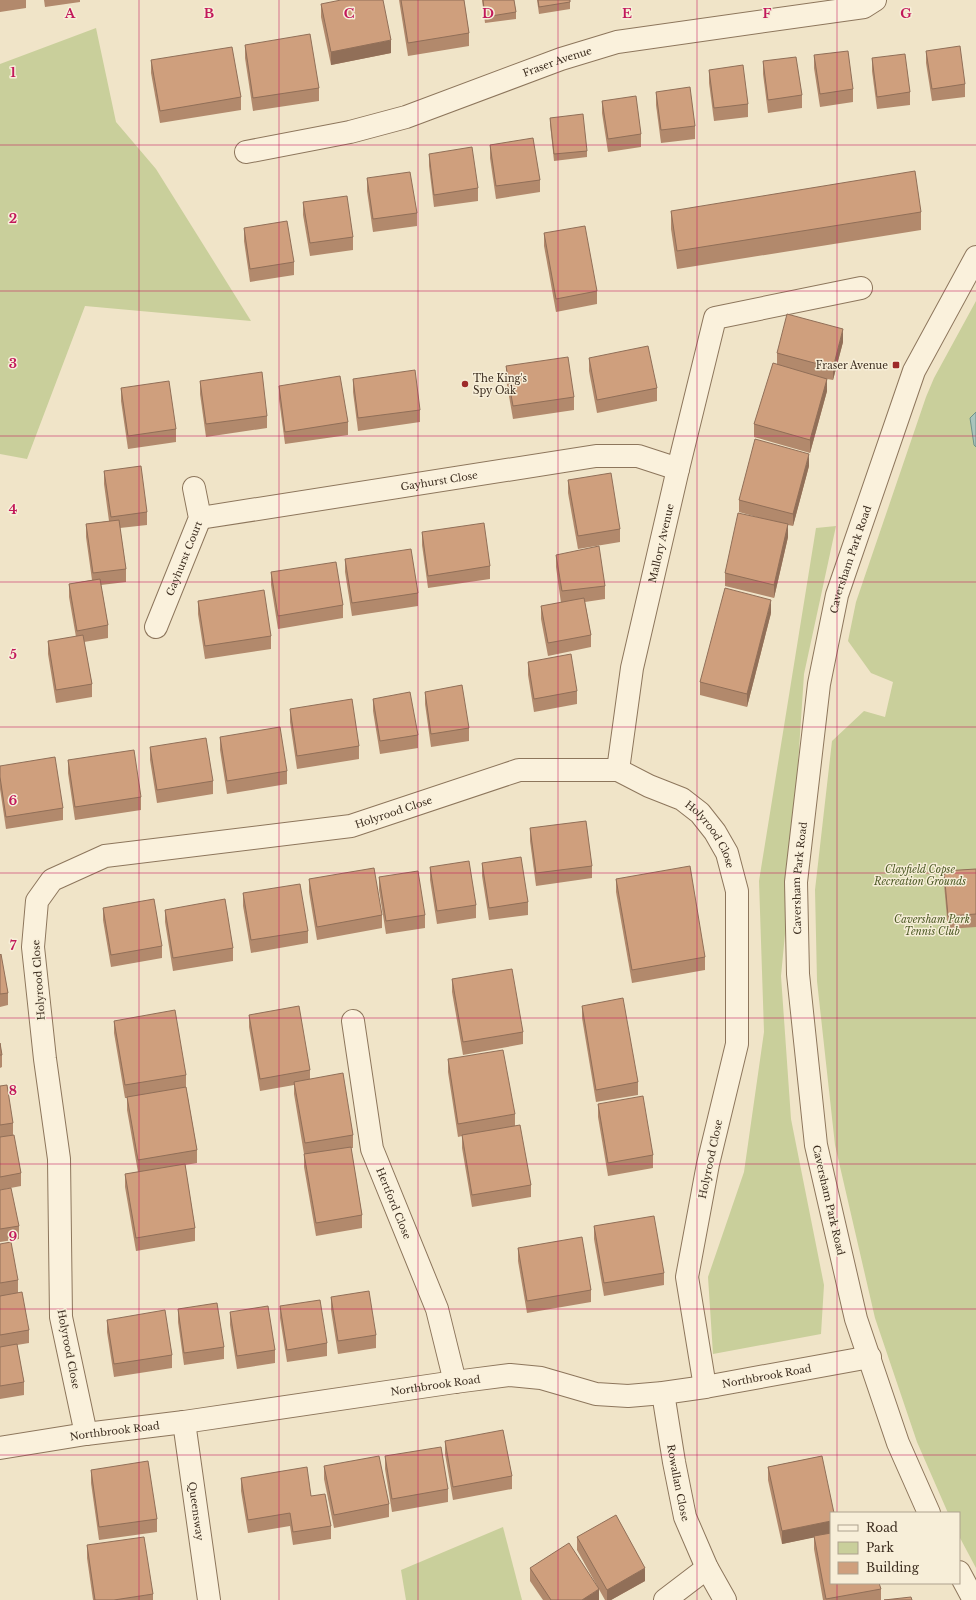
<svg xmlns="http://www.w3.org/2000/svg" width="976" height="1600" font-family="'Libre Baskerville',serif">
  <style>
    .green { fill: #c9cf9b }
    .water { fill: #a9c4bc; stroke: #6f938a }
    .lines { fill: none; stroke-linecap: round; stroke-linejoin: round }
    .minor-casing { stroke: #8d765c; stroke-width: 24 }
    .minor { stroke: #faf1dc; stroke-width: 22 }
    .wall { fill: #b2896c }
    .shaded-wall { fill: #916f58 }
    .building { fill: #cf9f7d; stroke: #916f58 }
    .grid { fill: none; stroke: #c2185b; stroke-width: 1; stroke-opacity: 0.55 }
    .poi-dot { fill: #9e2a2b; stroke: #f7eed8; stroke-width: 1.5 }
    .labels { text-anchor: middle; stroke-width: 3; stroke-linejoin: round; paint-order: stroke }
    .street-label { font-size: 10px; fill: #3d2e20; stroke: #f7eed8 }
    .poi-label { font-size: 10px; fill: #3d2e20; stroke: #f7eed8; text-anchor: end }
    .park-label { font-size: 10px; font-style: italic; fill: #4d5a26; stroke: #f7eed8 }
    .grid-label { font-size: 13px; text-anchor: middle; font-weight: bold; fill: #c2185b; stroke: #f7eed8; stroke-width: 3; stroke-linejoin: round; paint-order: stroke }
  </style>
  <rect width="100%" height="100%" fill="#f0e4c8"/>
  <g class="green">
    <path d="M96 28 116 122 156 169 251 321 85 306 27 459 0 454V64Z"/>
    <path d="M976 301V1568L959 1536V1513H948L917 1442 875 1318 835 1145 817 981 815 890 832 741 864 711 885 717 893 682 871 673 848 641 856 602 926 397 934 378Z"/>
    <path d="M836 526 804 674 791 871 781 976 791 1119 824 1285 821 1334 713 1354 708 1277 744 1172 764 1032 759 881 816 528Z"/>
    <path d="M503 1527 522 1600H406L401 1570Z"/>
  </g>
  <path class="water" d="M976 412V447L974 445 970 418Z"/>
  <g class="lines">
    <defs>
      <g id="minor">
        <path id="s1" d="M246 152 350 132 406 117 561 59 617 42 864 7 875 0"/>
        <path id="s2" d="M200 518 596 456H638L678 469"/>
        <path id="s3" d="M156 627 200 518 194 488"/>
        <path id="s4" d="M618 770 632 668 678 469 715 318 861 288"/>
        <path id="s5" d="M353 1021 372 1149 437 1309 455 1382"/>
        <path id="s6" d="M663 1393 674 1462 685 1517 707 1568 725 1600"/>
        <path id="s7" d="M184 1422 209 1600"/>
        <path id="s8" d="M86 1434 61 1317 59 1159 45 1059 33 947 37 901 52 880 105 856 351 826 519 770H618L649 786 682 799 700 813 715 832 727 853 737 891V1044L708 1164 687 1277 705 1387"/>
        <path id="s9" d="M0 1448 86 1434 184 1422 455 1382 510 1375 541 1378 596 1394 628 1396 663 1393 705 1387 870 1357"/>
        <path id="s10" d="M929 1513 898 1443 856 1319 816 1145 798 974 796 882 819 684 837 595 914 371 976 257"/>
        <path d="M959 1572 974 1600"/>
        <path d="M665 1600 707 1568"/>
      </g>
    </defs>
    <use href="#minor" class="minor-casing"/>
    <use href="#minor" class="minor"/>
  </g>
  <g class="wall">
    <path d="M0 0H26V8L0 12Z"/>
    <path d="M44 0H80V2L45 7Z"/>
    <path d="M399 0H464L469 33V46L408 56Z"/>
    <path d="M482 0H514L516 12V19L485 23Z"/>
    <path d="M537 0H570V9L539 14Z"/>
    <path d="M321 4 391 53 331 65 321 17Z"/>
    <path d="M245 45 319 88V101L253 111 245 58Z"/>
    <path d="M926 51 965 84V97L932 101 926 63Z"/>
    <path d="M814 55 853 89V102L820 107 814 68Z"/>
    <path d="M872 58 910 92V105L877 109 872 71Z"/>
    <path d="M151 60 241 97V110L160 123 151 73Z"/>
    <path d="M763 61 802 95V108L768 113 763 74Z"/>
    <path d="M709 70 748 104V117L714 121 709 83Z"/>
    <path d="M656 92 695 126V139L661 143 656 105Z"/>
    <path d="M602 101 641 134V147L608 152 602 113Z"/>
    <path d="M550 118 587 151V157L554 161 550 124Z"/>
    <path d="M490 145 540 180V192L496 199 490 158Z"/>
    <path d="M429 154 478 188V201L434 207 429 166Z"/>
    <path d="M367 178 417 213V226L373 232 367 191Z"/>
    <path d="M303 202 353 237V250L310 256 303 215Z"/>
    <path d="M671 211 921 212V230L677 269 671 229Z"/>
    <path d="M244 228 294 262V275L250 282 244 241Z"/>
    <path d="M544 233 597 291V304L556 312 544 246Z"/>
    <path d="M843 342 833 380 827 379V391L810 453 754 437V424L777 364V353Z"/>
    <path d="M589 358 657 388V401L597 413 589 371Z"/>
    <path d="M506 366 574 397V410L513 419 506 379Z"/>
    <path d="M353 379 420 410V422L358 431 353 392Z"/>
    <path d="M200 381 267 416V428L206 437 200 394Z"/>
    <path d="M279 386 348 422V435L285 444 279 399Z"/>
    <path d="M121 388 176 429V442L128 449 121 401Z"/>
    <path d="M809 466 793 526 788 525V537L774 598 725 586V573L760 518 739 512V500Z"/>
    <path d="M104 471 147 512V525L120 528 126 569V582L101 585 108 625V638L84 642 92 684V697L56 703 48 654V641L76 637 69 597V584L92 580 86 537V524L109 521 104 484Z"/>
    <path d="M568 480 620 529V542L578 549 568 493Z"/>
    <path d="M422 532 490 566V579L428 588 422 545Z"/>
    <path d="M556 555 605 586V599L585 602 591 635V647L548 656 541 619V606L561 603 556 567Z"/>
    <path d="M345 559 418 593V606L352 616 345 572Z"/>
    <path d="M271 572 343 605V618L278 629 271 585Z"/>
    <path d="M198 601 271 636V649L205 659 198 614Z"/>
    <path d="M771 613 747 707 700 695V682Z"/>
    <path d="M528 662 577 691V704L534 712 528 675Z"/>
    <path d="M425 692 469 728V741L431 747 425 704Z"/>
    <path d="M373 699 418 735V748L380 754 373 711Z"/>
    <path d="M290 709 359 746V759L297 769 290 722Z"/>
    <path d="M220 737 287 771V784L227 794 220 750Z"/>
    <path d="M150 747 213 781V794L157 803 150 760Z"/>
    <path d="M68 760 141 797V810L75 820 68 773Z"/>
    <path d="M0 766 63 808V820L6 829 0 789Z"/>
    <path d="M530 828 592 866V878L536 886 530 841Z"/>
    <path d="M482 863 528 902V915L489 920 482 876Z"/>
    <path d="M430 867 476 905V918L437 924 430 880Z"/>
    <path d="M976 869V927L948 929 944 884V871Z"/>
    <path d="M379 877 425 915V928L386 934 379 890Z"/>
    <path d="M309 879 382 915V928L317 940 309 892Z"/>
    <path d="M616 879 705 957V970L632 983 616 892Z"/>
    <path d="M243 893 308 931V943L251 953 243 906Z"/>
    <path d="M103 908 162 946V958L111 967 103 920Z"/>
    <path d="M165 910 233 948V961L173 971 165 922Z"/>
    <path d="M0 955 8 993V1005L0 1007Z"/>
    <path d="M452 979 523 1032V1044L463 1055 452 992Z"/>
    <path d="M582 1006 638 1082V1095L596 1102 582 1018Z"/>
    <path d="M249 1015 310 1070V1079L353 1135V1148H351L362 1215V1228L316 1236 304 1167V1154L294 1094V1085L260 1091 249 1027Z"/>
    <path d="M114 1021 186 1075V1087L197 1150V1163L185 1165 195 1228V1241L136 1251 125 1187V1174L138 1172 127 1110V1098H125L114 1033Z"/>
    <path d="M0 1043 2 1055V1067L0 1068Z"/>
    <path d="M448 1059 515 1114V1126L531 1185V1197L472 1207 462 1148V1136L458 1137 448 1072Z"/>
    <path d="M0 1086 13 1123V1135L21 1173V1186L0 1190Z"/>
    <path d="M598 1104 653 1155V1168L608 1176 598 1117Z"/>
    <path d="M0 1190 19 1226V1239L0 1242Z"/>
    <path d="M594 1226 664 1273V1285L604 1296 594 1239Z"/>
    <path d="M0 1244 18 1280V1293L29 1330V1343L17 1345 24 1382V1395L0 1399Z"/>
    <path d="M518 1248 591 1290V1302L527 1313 518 1261Z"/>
    <path d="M331 1297 376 1335V1348L338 1354 331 1310Z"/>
    <path d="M280 1306 327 1343V1356L287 1362 280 1318Z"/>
    <path d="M178 1309 224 1347V1359L184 1365 178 1322Z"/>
    <path d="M230 1312 275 1350V1363L237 1369 230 1325Z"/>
    <path d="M107 1320 172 1355V1368L114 1377 107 1332Z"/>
    <path d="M445 1441 512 1476V1489L453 1500 445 1454Z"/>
    <path d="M385 1456 448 1489V1502L392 1512 385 1469Z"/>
    <path d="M822 1456 831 1583 881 1589V1600H823L814 1549V1537L782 1544 768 1480V1467Z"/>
    <path d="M324 1466 389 1504V1517L334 1528 324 1479Z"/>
    <path d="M91 1470 157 1519V1532L99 1540 91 1483Z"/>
    <path d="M241 1478 311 1496 331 1526V1539L293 1545 290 1526 248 1533 241 1491Z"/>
    <path d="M577 1537 645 1581 611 1600H605L577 1550Z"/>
    <path d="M87 1545 153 1594V1600H93L87 1558Z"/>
    <path d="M530 1568 599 1600H543L530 1581Z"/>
  </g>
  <g class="shaded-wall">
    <path d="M391 40V53L331 65V52Z"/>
    <path d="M843 329V342L833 380V368Z"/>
    <path d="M827 379V391L810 453V440Z"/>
    <path d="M809 454V466L793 526V514Z"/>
    <path d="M788 524V537L774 598V585Z"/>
    <path d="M771 600V613L747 707V694Z"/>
    <path d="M831 1521V1534L782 1544V1531Z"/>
    <path d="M645 1568V1581L611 1600H607V1590Z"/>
    <path d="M599 1589V1600H582Z"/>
  </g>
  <g class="building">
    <path d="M341 0H383L391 40 331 52 321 4Z"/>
    <path d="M401 0H464L469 33 408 43Z"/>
    <path d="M483 0H514L516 12 485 17Z"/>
    <path d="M538 0H570V2L539 7Z"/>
    <path d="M310 34 319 88 253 98 245 45Z"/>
    <path d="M960 46 965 84 932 89 926 51Z"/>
    <path d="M232 47 241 97 160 111 151 60Z"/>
    <path d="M848 51 853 89 820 94 814 55Z"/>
    <path d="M905 54 910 92 877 97 872 58Z"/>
    <path d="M796 57 802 95 768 100 763 61Z"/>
    <path d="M743 65 748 104 714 108 709 70Z"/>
    <path d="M690 87 695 126 661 130 656 92Z"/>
    <path d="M636 96 641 134 608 139 602 101Z"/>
    <path d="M583 114 587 151 554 154 550 118Z"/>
    <path d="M533 138 540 180 496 186 490 145Z"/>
    <path d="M472 147 478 188 434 195 429 154Z"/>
    <path d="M915 171 921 212 677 251 671 211Z"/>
    <path d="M410 172 417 213 373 219 367 178Z"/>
    <path d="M347 196 353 237 310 243 303 202Z"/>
    <path d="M287 221 294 262 250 269 244 228Z"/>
    <path d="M585 226 597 291 556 299 544 233Z"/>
    <path d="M787 314 843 329 833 368 777 353Z"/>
    <path d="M648 346 657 388 597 400 589 358Z"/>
    <path d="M568 357 574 397 513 406 506 366Z"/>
    <path d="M773 363 827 379 810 440 754 424Z"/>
    <path d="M415 370 420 410 358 418 353 379Z"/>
    <path d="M262 372 267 416 206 424 200 381Z"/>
    <path d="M340 376 348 422 285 432 279 386Z"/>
    <path d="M169 381 176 429 128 436 121 388Z"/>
    <path d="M755 439 809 454 793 514 739 500Z"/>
    <path d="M141 466 147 512 111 517 104 471Z"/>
    <path d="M611 473 620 529 578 536 568 480Z"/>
    <path d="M738 513 788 524 774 585 725 573Z"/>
    <path d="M119 520 126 569 93 573 86 524Z"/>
    <path d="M484 523 490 566 428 576 422 532Z"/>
    <path d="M599 546 605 586 562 591 556 555Z"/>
    <path d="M411 549 418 593 352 603 345 559Z"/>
    <path d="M336 562 343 605 278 616 271 572Z"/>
    <path d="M100 579 108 625 77 631 69 584Z"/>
    <path d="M725 588 771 600 747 694 700 682Z"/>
    <path d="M264 590 271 636 205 646 198 601Z"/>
    <path d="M584 598 591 635 548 643 541 606Z"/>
    <path d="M83 635 92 684 56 690 48 641Z"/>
    <path d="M571 654 577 691 534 699 528 662Z"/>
    <path d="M462 685 469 728 431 734 425 692Z"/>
    <path d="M410 692 418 735 380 741 373 699Z"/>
    <path d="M352 699 359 746 297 756 290 709Z"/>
    <path d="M280 727 287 771 227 781 220 737Z"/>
    <path d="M206 738 213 781 157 790 150 747Z"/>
    <path d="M134 750 141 797 75 807 68 760Z"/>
    <path d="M55 757 63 808 6 817 0 777V766Z"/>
    <path d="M586 821 592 866 536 873 530 828Z"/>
    <path d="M521 857 528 902 489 908 482 863Z"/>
    <path d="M469 861 476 905 437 911 430 867Z"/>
    <path d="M690 866 705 957 632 970 616 879Z"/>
    <path d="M374 868 382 915 317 927 309 879Z"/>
    <path d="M976 869V914L948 916 944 871Z"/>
    <path d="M418 871 425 915 386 921 379 877Z"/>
    <path d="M300 884 308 931 251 940 243 893Z"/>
    <path d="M154 899 162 946 111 955 103 908Z"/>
    <path d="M225 899 233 948 173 958 165 910Z"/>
    <path d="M1 954 8 993 0 994V955Z"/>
    <path d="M512 969 523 1032 463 1042 452 979Z"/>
    <path d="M623 998 638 1082 596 1090 582 1006Z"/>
    <path d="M299 1006 310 1070 260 1079 249 1015Z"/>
    <path d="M175 1010 186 1075 125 1085 114 1021Z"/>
    <path d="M0 1043 2 1055H0Z"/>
    <path d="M503 1050 515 1114 458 1124 448 1059Z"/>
    <path d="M343 1073 353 1135 305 1143 294 1082Z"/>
    <path d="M7 1085 13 1123 0 1125V1086Z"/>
    <path d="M186 1087 197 1150 138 1160 127 1097Z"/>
    <path d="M643 1096 653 1155 608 1163 598 1104Z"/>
    <path d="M520 1125 531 1185 472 1195 462 1135Z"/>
    <path d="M14 1135 21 1173 0 1177V1137Z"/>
    <path d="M351 1147 362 1215 316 1223 304 1154Z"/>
    <path d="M185 1164 195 1228 136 1238 125 1174Z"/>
    <path d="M11 1188 19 1226 0 1229V1190Z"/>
    <path d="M654 1216 664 1273 604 1283 594 1226Z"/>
    <path d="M582 1237 591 1290 527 1301 518 1248Z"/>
    <path d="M11 1242 18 1280 0 1283V1244Z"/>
    <path d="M369 1291 376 1335 338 1341 331 1297Z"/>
    <path d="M22 1292 29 1330 0 1335V1296Z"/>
    <path d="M320 1300 327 1343 287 1350 280 1306Z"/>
    <path d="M217 1303 224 1347 184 1353 178 1309Z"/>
    <path d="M268 1306 275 1350 237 1356 230 1312Z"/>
    <path d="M165 1310 172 1355 114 1364 107 1320Z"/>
    <path d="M17 1344 24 1382 0 1386V1347Z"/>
    <path d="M503 1430 512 1476 453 1487 445 1441Z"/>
    <path d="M441 1447 448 1489 392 1499 385 1456Z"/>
    <path d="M379 1456 389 1504 334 1515 324 1466Z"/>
    <path d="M822 1456 834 1513H831V1521L782 1531 768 1467Z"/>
    <path d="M148 1461 157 1519 99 1527 91 1470Z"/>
    <path d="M307 1467 311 1496 325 1494 331 1526 293 1532 290 1513 248 1520 241 1478Z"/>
    <path d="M616 1515 645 1568 607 1590 577 1537Z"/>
    <path d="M831 1533V1583H879L881 1589 826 1599 814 1536Z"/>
    <path d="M144 1537 153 1594 114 1600H95L87 1545Z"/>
    <path d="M569 1543 599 1589 582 1600H551L530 1568Z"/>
    <path d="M911 1597 912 1600H884Z"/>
  </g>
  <path class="grid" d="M139 0V1600M279 0V1600M418 0V1600M558 0V1600M697 0V1600M837 0V1513M0 145H976M0 291H976M0 436H976M0 582H976M0 727H976M0 873H976M0 1018H976M0 1164H976M0 1309H976M0 1455H976M837 1583V1600"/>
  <g class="poi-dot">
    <rect x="892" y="361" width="8" height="8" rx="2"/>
    <circle cx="465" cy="384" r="4"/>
  </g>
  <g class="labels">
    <g class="street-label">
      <text dy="4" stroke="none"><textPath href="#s1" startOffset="325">Fraser Avenue</textPath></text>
      <text dy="4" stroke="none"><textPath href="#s2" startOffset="242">Gayhurst Close</textPath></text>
      <text dy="4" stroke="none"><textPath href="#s4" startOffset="231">Mallory Avenue</textPath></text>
      <text dy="4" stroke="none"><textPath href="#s3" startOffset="74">Gayhurst Court</textPath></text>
      <text dy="4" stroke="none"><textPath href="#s10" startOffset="978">Caversham Park Road</textPath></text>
      <text dy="4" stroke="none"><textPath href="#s8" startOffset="914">Holyrood Close</textPath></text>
      <text dy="4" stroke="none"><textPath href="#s8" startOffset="1262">Holyrood Close</textPath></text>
      <text dy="4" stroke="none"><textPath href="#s10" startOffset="654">Caversham Park Road</textPath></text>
      <text transform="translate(38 980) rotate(-94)" y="4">Holyrood Close</text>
      <text transform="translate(710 1159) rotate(-78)" y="4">Holyrood Close</text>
      <text transform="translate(829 1200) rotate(77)" y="4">Caversham Park Road</text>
      <text dy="4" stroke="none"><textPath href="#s5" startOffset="188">Hertford Close</textPath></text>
      <text transform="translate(69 1349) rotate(79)" y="4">Holyrood Close</text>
      <text dy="4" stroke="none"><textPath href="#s9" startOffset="776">Northbrook Road</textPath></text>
      <text dy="4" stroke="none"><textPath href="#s9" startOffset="440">Northbrook Road</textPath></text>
      <text dy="4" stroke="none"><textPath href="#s9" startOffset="116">Northbrook Road</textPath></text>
      <text dy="4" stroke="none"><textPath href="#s6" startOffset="91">Rowallan Close</textPath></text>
      <text dy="4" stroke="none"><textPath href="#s7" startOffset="90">Queensway</textPath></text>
    </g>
    <g class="poi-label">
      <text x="888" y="369">Fraser Avenue</text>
      <text x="473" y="382" text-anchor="start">The King's<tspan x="473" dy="12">Spy Oak</tspan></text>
    </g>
    <g class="park-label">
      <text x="920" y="873">Clayfield Copse<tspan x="920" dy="12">Recreation Grounds</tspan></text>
      <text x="932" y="923">Caversham Park<tspan x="932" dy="12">Tennis Club</tspan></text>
    </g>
  </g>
  <g class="grid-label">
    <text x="70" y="18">A</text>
    <text x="209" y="18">B</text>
    <text x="349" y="18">C</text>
    <text x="488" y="18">D</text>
    <text x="627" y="18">E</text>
    <text x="767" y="18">F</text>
    <text x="906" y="18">G</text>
    <text x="13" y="77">1</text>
    <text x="13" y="223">2</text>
    <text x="13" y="368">3</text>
    <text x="13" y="514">4</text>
    <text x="13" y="659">5</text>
    <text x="13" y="805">6</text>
    <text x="13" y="950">7</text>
    <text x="13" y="1095">8</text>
    <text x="13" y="1241">9</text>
  </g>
  <rect x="830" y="1512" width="130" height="72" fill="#f7eed8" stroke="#ada18e"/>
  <rect x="838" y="1525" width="20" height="6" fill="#faf1dc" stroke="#ada18e"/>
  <text x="866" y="1532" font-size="12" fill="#3d2e20">Road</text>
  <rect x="838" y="1542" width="20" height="12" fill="#c9cf9b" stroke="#ada18e"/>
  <text x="866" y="1552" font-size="12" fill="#3d2e20">Park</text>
  <rect x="838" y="1562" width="20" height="12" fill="#cf9f7d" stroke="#ada18e"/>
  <text x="866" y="1572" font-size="12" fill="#3d2e20">Building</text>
</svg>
